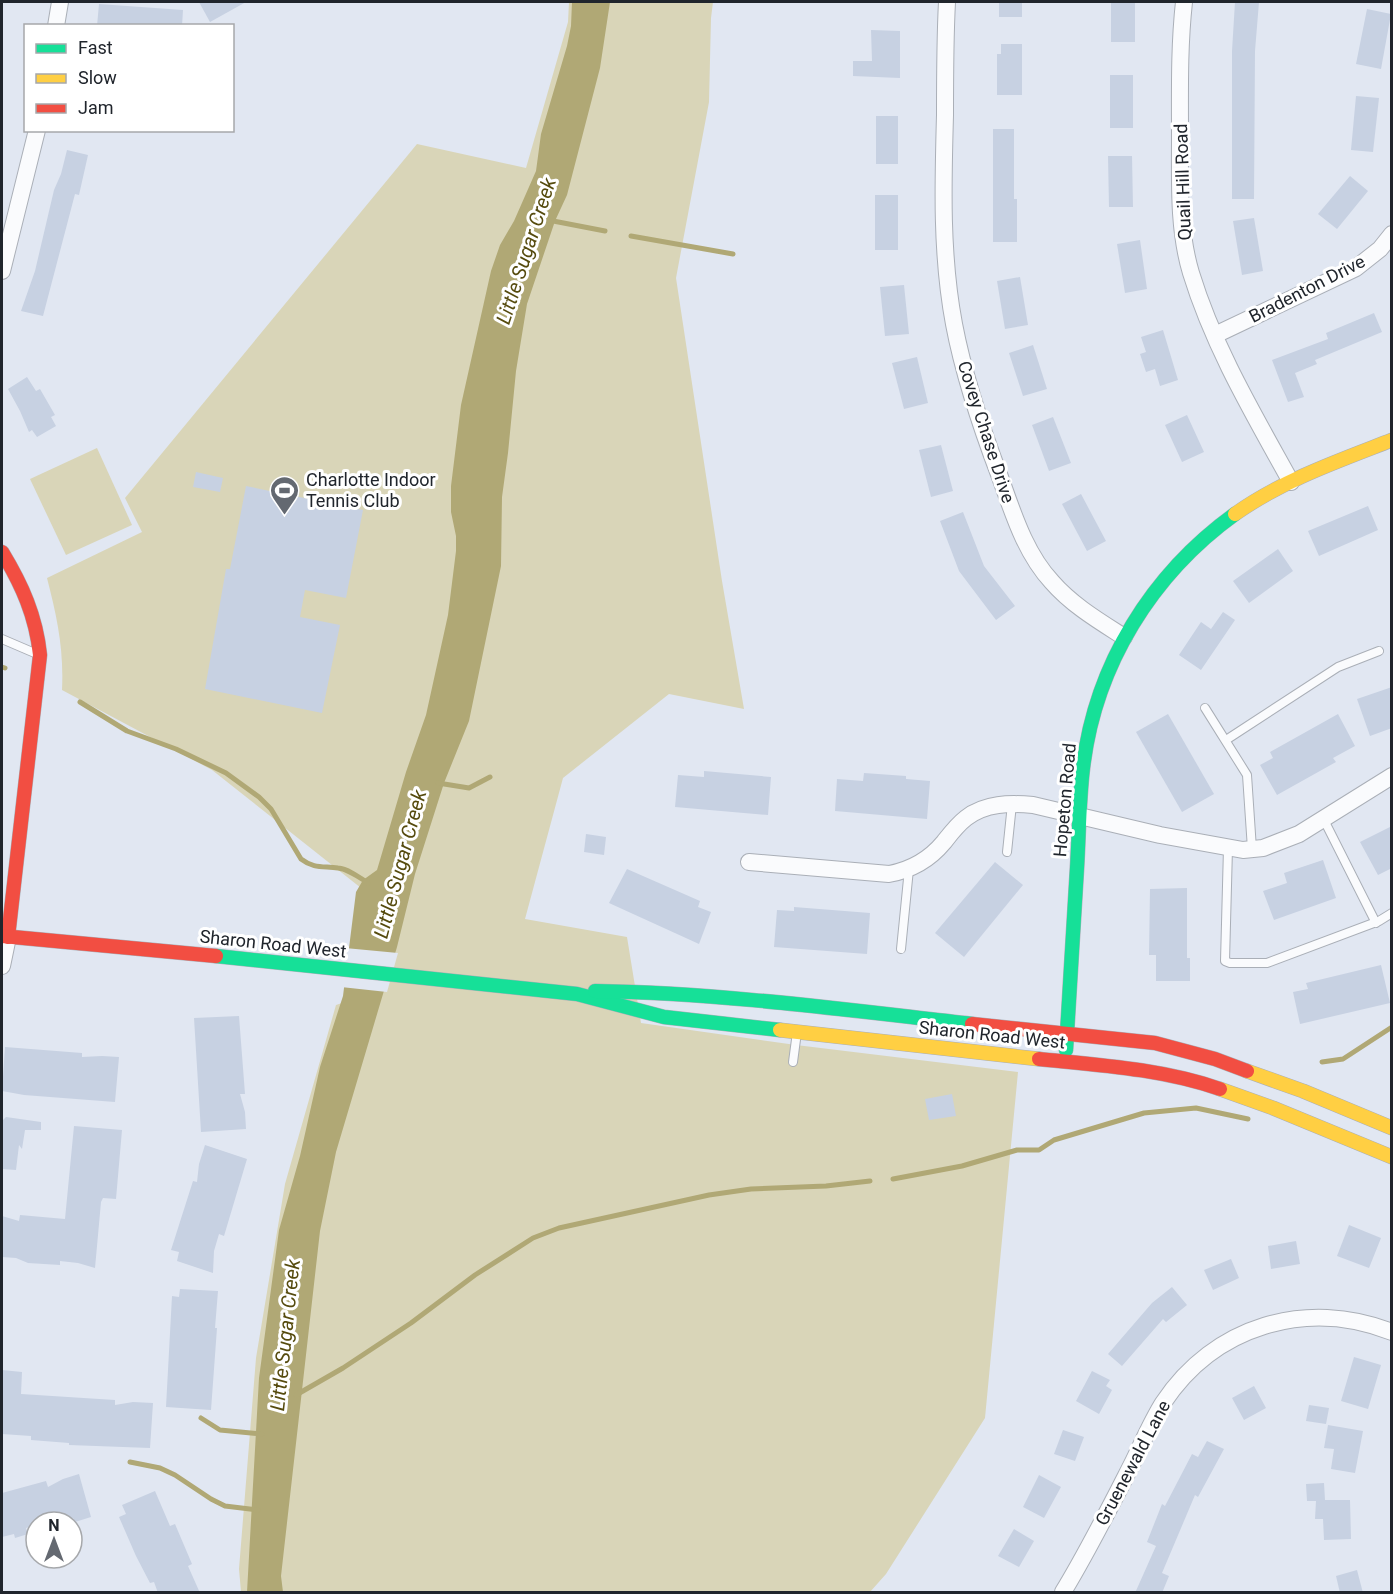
<svg xmlns="http://www.w3.org/2000/svg" width="1393" height="1594" font-family="Roboto,sans-serif">
  <style>
    .green { fill: #d9d5b8 }
    .water { fill: #b0a875 }
    .pier { fill: #e1e7f2 }
    .lines { fill: none; stroke-linecap: round; stroke-linejoin: round }
    .stream { stroke: #b0a875; stroke-width: 5 }
    .building { fill: #c7d1e2 }
    .lane-casing { stroke: #aaafb7; stroke-width: 10 }
    .street-casing { stroke: #aaafb7; stroke-width: 18 }
    .fast-casing { stroke: #aaafb7; stroke-width: 15 }
    .slow-casing { stroke: #aaafb7; stroke-width: 15 }
    .jam-casing { stroke: #aaafb7; stroke-width: 15 }
    .lane { stroke: #fafbfd; stroke-width: 8 }
    .street { stroke: #fafbfd; stroke-width: 16 }
    .fast { stroke: #16e098; stroke-width: 14 }
    .slow { stroke: #ffcf43; stroke-width: 14 }
    .jam { stroke: #f24e42; stroke-width: 14 }
    .labels { text-anchor: middle; stroke-width: 6; stroke-linejoin: round; paint-order: stroke }
    .street-label { font-size: 18px; fill: #20252c; stroke: #fff }
    .poi-label { font-size: 18px; fill: #20252c; stroke: #fff; text-anchor: start }
    .water-label { font-size: 20px; font-style: italic; fill: #564b0e; stroke: #fff }
  </style>
  <rect width="100%" height="100%" fill="#e1e7f2"/>
  <g class="green">
    <path d="M569 2H713L711 18 709 102 676 278 722 581 744 709 669 694 563 778 525 919 627 937 641 1023 796 1045 1018 1072 985 1418 886 1574 870 1592H241L239 1569 256 1358 285 1184 336 1005 363 996 385 907 212 770 62 690C64 649 57 617 47 578L142 532 125 498 417 144 526 168 568 22Z"/>
    <path d="M97 448 132 525 66 555 30 479Z"/>
  </g>
  <path class="water" d="M572 2H610L600 68 567 195 555 221 527 304 516 371 508 453 502 497 501 566 469 721 444 783 415 874 397 947 336 1152 320 1231 281 1576 283 1592H247L259 1378 279 1230 300 1156 320 1067 343 996 356 892 363 880 377 870 406 772 426 715 448 615 456 551V536L451 512V486L461 405 491 271 500 245 514 221 536 171 541 134 567 46 571 26Z"/>
  <path class="pier" d="M345 948 398 953 387 992 341 987Z"/>
  <g class="lines">
    <g class="stream">
      <path d="M548 220 605 231"/>
      <path d="M631 236 733 254"/>
      <path d="M2 667 5 668"/>
      <path d="M80 702 127 731 176 749 226 773 259 797 271 809 301 859C314 869 323 866 338 868 348 869 359 877 368 883"/>
      <path d="M438 783 469 788 490 777"/>
      <path d="M1322 1062 1343 1059 1392 1027"/>
      <path d="M893 1179 962 1166 1017 1150H1039L1054 1140 1144 1113 1196 1108 1248 1119"/>
      <path d="M296 1395 343 1368 411 1323 475 1275 533 1238 559 1228 709 1195 751 1189 826 1186 870 1181"/>
      <path d="M201 1418 220 1430 262 1434"/>
      <path d="M130 1462 160 1468 175 1475 211 1499 225 1506 258 1510"/>
    </g>
  </g>
  <g class="building">
    <path d="M199 2H246L210 22Z"/>
    <rect x="999" y="2" width="23" height="15"/>
    <rect x="1111" y="2" width="24" height="40"/>
    <path d="M1235 2H1259L1255 51 1254 199H1232V51Z"/>
    <path d="M99 4 183 10 182 26H97Z"/>
    <path d="M1367 9 1391 14 1381 69 1356 64Z"/>
    <path d="M871 30 900 31V78L853 76V61H872Z"/>
    <path d="M1001 44H1022V95H997V54H1001Z"/>
    <rect x="1110" y="75" width="23" height="53"/>
    <path d="M1356 96 1379 98 1373 152 1351 150Z"/>
    <rect x="876" y="116" width="22" height="48"/>
    <path d="M993 129H1014V199H1017V242H993Z"/>
    <path d="M67 150 88 155 79 195 75 194 43 316 21 311 35 271 54 190 61 174Z"/>
    <path d="M1108 156H1132L1133 207H1109Z"/>
    <path d="M1350 176 1368 191 1337 229 1318 214Z"/>
    <rect x="875" y="195" width="23" height="55"/>
    <path d="M1254 218 1263 271 1242 275 1233 221Z"/>
    <path d="M1140 240 1147 289 1125 293 1117 244Z"/>
    <path d="M1020 277 1028 325 1005 329 997 281Z"/>
    <path d="M904 285 909 334 885 336 880 287Z"/>
    <path d="M1374 313 1382 332 1315 360 1317 364 1295 373 1304 397 1288 402 1272 360 1328 339 1326 333Z"/>
    <path d="M1163 330 1178 380 1160 386 1155 369 1146 372 1140 354 1146 352 1141 337Z"/>
    <path d="M1033 345 1047 389 1023 396 1009 353Z"/>
    <path d="M917 357 928 403 904 409 892 363Z"/>
    <path d="M27 377 36 391 40 389 55 415 51 417 56 426 37 437 32 430 29 432 20 411 8 389Z"/>
    <path d="M1187 415 1204 452 1182 462 1165 425Z"/>
    <path d="M1053 417 1071 463 1049 471 1032 425Z"/>
    <path d="M941 445 953 491 931 497 919 450Z"/>
    <path d="M196 472 223 478 220 492 193 487Z"/>
    <path d="M246 486 363 510 346 598 305 590 300 617 340 625 322 713 205 689 226 569H230Z"/>
    <path d="M1081 494 1106 541 1087 551 1062 504Z"/>
    <path d="M1368 506 1378 530 1319 556 1308 531Z"/>
    <path d="M963 512 984 566 1015 606 996 620 959 571 940 521Z"/>
    <path d="M1278 549 1293 571 1249 603 1233 581Z"/>
    <path d="M1223 612 1235 620 1201 670 1179 655 1201 622 1211 629Z"/>
    <path d="M1392 687V728L1370 736 1357 699Z"/>
    <path d="M1168 714 1214 794 1182 812 1136 732Z"/>
    <path d="M1338 714 1355 746 1333 758 1336 762 1277 795 1260 765 1273 758 1270 752Z"/>
    <path d="M704 771 771 777 768 815 675 807 678 775 704 777Z"/>
    <path d="M864 773 906 776V779L930 781 927 819 835 811 837 779 863 781Z"/>
    <path d="M1392 826V868L1378 875 1360 842Z"/>
    <path d="M586 834 606 837 604 855 584 852Z"/>
    <path d="M1323 860 1336 898 1274 920 1263 891 1287 883 1284 873Z"/>
    <path d="M995 862 1023 885 964 957 935 933Z"/>
    <path d="M627 869 700 901 698 907 711 912 699 944 609 903Z"/>
    <path d="M1187 888V958H1190V981H1156V955H1149L1150 889Z"/>
    <path d="M794 907 870 913 867 954 774 947 777 910 794 911Z"/>
    <path d="M1381 965 1390 1003 1300 1024 1293 992 1308 989 1306 983Z"/>
    <path d="M239 1016 245 1094H240L245 1112 246 1129 201 1132 194 1018Z"/>
    <path d="M5 1047 82 1053V1057L102 1056 119 1057 115 1102 24 1095 2 1091Z"/>
    <path d="M952 1094 956 1116 929 1120 925 1099Z"/>
    <path d="M6 1117 41 1122V1130H25L22 1149 19 1145 16 1170 2 1169V1121Z"/>
    <path d="M74 1126 122 1130 116 1199 103 1198 101 1202 95 1268 78 1263 60 1261V1265L28 1263 16 1258 2 1257V1216L19 1221 20 1215 65 1219Z"/>
    <path d="M205 1145 247 1159 224 1236 219 1234 214 1251 213 1273 177 1261 179 1252 171 1250 193 1181 197 1182 199 1164Z"/>
    <path d="M1349 1225 1381 1238 1369 1268 1337 1256Z"/>
    <path d="M1296 1241 1300 1264 1271 1269 1268 1246Z"/>
    <path d="M1231 1259 1239 1278 1213 1290 1204 1270Z"/>
    <path d="M1172 1287 1187 1305 1166 1322 1163 1319 1122 1366 1108 1354 1152 1303Z"/>
    <path d="M180 1289 218 1291 215 1328H217L211 1410 166 1407 172 1296 179 1297Z"/>
    <path d="M1354 1357 1381 1365 1368 1409 1341 1401Z"/>
    <path d="M2 1370 22 1372 21 1394 115 1400V1405L133 1402 153 1403 150 1448 69 1445V1443L31 1440V1436L2 1434Z"/>
    <path d="M1092 1371 1110 1380 1106 1386 1112 1390 1099 1414 1076 1401Z"/>
    <path d="M1254 1386 1266 1408 1244 1420 1232 1398Z"/>
    <path d="M1309 1405 1329 1408 1326 1424 1306 1421Z"/>
    <path d="M1328 1425 1363 1431 1355 1473 1331 1469 1334 1449 1324 1448Z"/>
    <path d="M1063 1430 1084 1437 1075 1461 1054 1454Z"/>
    <path d="M1207 1441 1224 1449 1198 1497 1195 1495 1162 1573 1169 1576 1162 1593H1135L1156 1546 1147 1542 1162 1504 1165 1506 1192 1454 1198 1457Z"/>
    <path d="M79 1474 91 1517 75 1522 73 1518 61 1522H36V1525L26 1528 28 1534 15 1538 14 1534 2 1537V1493L46 1481 48 1487 63 1479Z"/>
    <path d="M1039 1475 1061 1487 1044 1518 1023 1507Z"/>
    <path d="M1324 1483 1325 1500H1350L1351 1539 1324 1540 1323 1519H1315L1316 1501H1307L1306 1484Z"/>
    <path d="M155 1491 170 1526 175 1524 192 1564 188 1566 200 1593H158L154 1582 150 1583 136 1556 119 1517 126 1514 122 1505Z"/>
    <path d="M1014 1529 1034 1541 1019 1567 998 1556Z"/>
    <path d="M1357 1570 1363 1593H1340L1336 1576Z"/>
  </g>
  <g class="lines">
    <defs>
      <g id="lane">
        <path d="M2 639 37 654"/>
        <path d="M1205 708 1247 775 1252 849"/>
        <path d="M1226 740 1338 667 1379 651"/>
        <path d="M1323 818 1376 923"/>
        <path d="M1228 848 1225 961 1230 963H1267L1379 921 1392 913"/>
        <path d="M1007 852 1012 804"/>
        <path d="M901 949 909 869"/>
        <path d="M793 1062 797 1032"/>
      </g>
      <g id="street">
        <path d="M947 2C945 39 945 77 945 115 943 185 941 255 954 324 964 377 981 427 1000 477 1013 513 1025 553 1052 582 1072 605 1099 621 1124 637"/>
        <path d="M1184 2C1179 47 1180 92 1180 138 1180 183 1178 230 1191 273 1214 348 1254 415 1291 482"/>
        <path d="M56 26 60 2"/>
        <path d="M2 271 37 130"/>
        <path d="M1215 335 1356 268 1380 249 1392 234"/>
        <path d="M749 862 889 874C911 870 930 859 944 842 951 833 957 825 966 818 985 803 1010 803 1033 805L1160 835 1243 850 1263 848 1299 834 1392 776"/>
        <path d="M2 966 8 937"/>
        <path d="M1063 1592C1088 1551 1110 1507 1132 1464 1142 1444 1151 1422 1163 1403 1214 1326 1306 1298 1392 1332"/>
      </g>
      <g id="fast">
        <path d="M216 956 577 994 664 1017 780 1030"/>
        <path d="M595 991C721 993 847 1010 972 1024"/>
        <path d="M1066 1050C1070 989 1073 929 1077 868 1079 835 1079 801 1083 768 1095 665 1152 574 1235 514"/>
      </g>
      <g id="slow">
        <path d="M1235 514C1283 480 1338 461 1392 440"/>
        <path d="M780 1030 1039 1059"/>
        <path d="M1247 1071 1303 1091 1392 1128"/>
        <path d="M1220 1089 1273 1108 1392 1157"/>
      </g>
      <g id="jam">
        <path d="M2 552C22 585 36 616 40 655L8 937"/>
        <path d="M2 936 216 956"/>
        <path d="M972 1024 1155 1043 1215 1059 1247 1071"/>
        <path d="M1039 1059C1099 1065 1163 1069 1220 1089"/>
      </g>
    </defs>
    <use href="#lane" class="lane-casing"/>
    <use href="#street" class="street-casing"/>
    <use href="#fast" class="fast-casing"/>
    <use href="#slow" class="slow-casing"/>
    <use href="#jam" class="jam-casing"/>
    <use href="#lane" class="lane"/>
    <use href="#street" class="street"/>
    <use href="#fast" class="fast"/>
    <use href="#slow" class="slow"/>
    <use href="#jam" class="jam"/>
  </g>
  <defs>
    <symbol id="stadium-pin" viewBox="-11 -11 22 30"><path d="M0 17L-7.5 6A9.5 9.5 0 1 1 7.5 6Z" fill="#646971" stroke="#fff"/><path d="M0-5a6.5 5 0 1 0 0 10a6.5 5 0 1 0 0-10ZM-3.5-1.8h7v3.6h-7Z" fill="#fff"/></symbol>
  </defs>
  <g fill-rule="evenodd">
    <use href="#stadium-pin" x="268" y="474" width="33" height="45"/>
  </g>
  <g class="labels">
    <g class="street-label">
      <text transform="translate(1183 182) rotate(-92)" y="6">Quail Hill Road</text>
      <text transform="translate(1307 289) rotate(-27)" y="6">Bradenton Drive</text>
      <text transform="translate(986 432) rotate(72)" y="6">Covey Chase Drive</text>
      <text transform="translate(1065 800) rotate(-85)" y="6">Hopeton Road</text>
      <text transform="translate(273 944) rotate(6)" y="6">Sharon Road West</text>
      <text transform="translate(992 1035) rotate(6)" y="6">Sharon Road West</text>
      <text transform="translate(1133 1463) rotate(-62)" y="6">Gruenewald Lane</text>
    </g>
    <g class="poi-label">
      <text x="306" y="486">Charlotte Indoor<tspan x="306" dy="21">Tennis Club</tspan></text>
    </g>
    <g class="water-label">
      <text transform="translate(526 251) rotate(-72)" y="7">Little Sugar Creek</text>
      <text transform="translate(400 864) rotate(-75)" y="7">Little Sugar Creek</text>
      <text transform="translate(285 1335) rotate(-84)" y="7">Little Sugar Creek</text>
    </g>
  </g>
  <rect width="1393" height="1594" fill="none" stroke="#20252c" stroke-width="6"/>
  <rect x="24" y="24" width="210" height="108" fill="#ffffff" stroke="#a6a8ab" stroke-width="1.5"/>
  <rect x="36" y="44" width="30" height="9" fill="#16e098" stroke="#a6a8ab" stroke-width="1.5"/>
  <text x="78" y="54" font-size="18" fill="#20252c">Fast</text>
  <rect x="36" y="74" width="30" height="9" fill="#ffcf43" stroke="#a6a8ab" stroke-width="1.5"/>
  <text x="78" y="84" font-size="18" fill="#20252c">Slow</text>
  <rect x="36" y="104" width="30" height="9" fill="#f24e42" stroke="#a6a8ab" stroke-width="1.5"/>
  <text x="78" y="114" font-size="18" fill="#20252c">Jam</text>
  <g transform="translate(54 1540)"><circle r="28" fill="#ffffff" stroke="#a6a8ab" stroke-width="1.5"/>
  <path d="M0-4.5L10 22L0 15L-10 22Z" fill="#646971"/>
  <text y="-9" font-size="16" font-weight="bold" text-anchor="middle" fill="#20252c">N</text>
  </g>
</svg>
